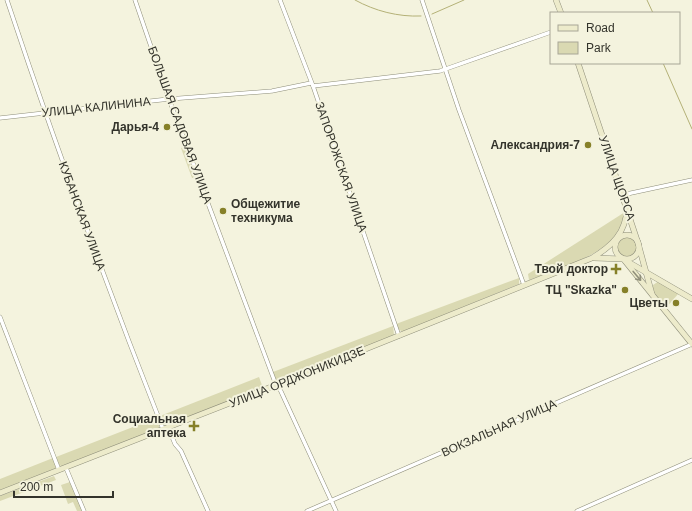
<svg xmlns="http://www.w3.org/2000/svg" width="692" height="511" font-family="Helvetica,sans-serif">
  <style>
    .green { fill: #dad9b2 }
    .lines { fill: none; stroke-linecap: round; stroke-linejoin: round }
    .stream { stroke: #b4b177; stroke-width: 1 }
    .minor-casing { stroke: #8e8e7a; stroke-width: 4.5 }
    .secondary-casing { stroke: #8e8e7a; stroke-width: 6 }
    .minor { stroke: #fff; stroke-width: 3.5 }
    .secondary { stroke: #edebcb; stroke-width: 5 }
    .oneway { stroke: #908f7b }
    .poi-dot { fill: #868028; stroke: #f4f3de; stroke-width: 1.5 }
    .labels { text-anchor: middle; stroke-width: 4; stroke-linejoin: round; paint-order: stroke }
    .street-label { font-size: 12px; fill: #33332b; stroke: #f4f3de }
    .poi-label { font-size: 12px; font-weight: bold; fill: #33332b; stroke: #f4f3de; text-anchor: end }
  </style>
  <rect width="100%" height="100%" fill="#f4f3de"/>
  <g class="green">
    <path d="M184 147 196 177 192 178 181 148Z"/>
    <path d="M625 212C624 252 559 268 529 280L528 274Z"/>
    <circle cx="627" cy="247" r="10"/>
    <path d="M519 278V284L403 332 398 329 396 324Z"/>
    <path d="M659 281 679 293 665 309 652 291 653 285Z"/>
    <path d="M393 326 394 335 277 382 273 372Z"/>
    <path d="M259 377 263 388 167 425 163 424 160 416Z"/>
    <path d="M156 418 160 425 158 429 63 467 59 465 56 457Z"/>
    <path d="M53 458 56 467 55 470 0 491V479Z"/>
    <path d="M54 476 56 480 0 501V496Z"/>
    <path d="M70 482 82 511H77L73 502 68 504 61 485Z"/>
  </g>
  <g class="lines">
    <g class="stream">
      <path d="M355 0C375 11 398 17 421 16"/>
      <path d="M647 0 653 13"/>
      <path d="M432 14 464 0"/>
      <path d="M663 63 692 129"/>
    </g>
    <defs>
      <g id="minor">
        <path d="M7 0C55 144 107 287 163 429"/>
        <path d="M135 0 169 99 276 385"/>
        <path d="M280 0 313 86 399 336"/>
        <path d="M422 0 459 110 524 285"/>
        <path d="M313 86 440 71 551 32"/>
        <path d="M0 118 169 99 272 91 311 83"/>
        <path d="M622 195 692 180"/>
        <path d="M0 317 59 470"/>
        <path d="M278 385 336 511"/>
        <path d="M168 427 175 444 181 451 208 511"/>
        <path d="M66 468 84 511"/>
        <path d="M307 511 692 344"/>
        <path d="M577 511 692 460"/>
      </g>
      <g id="secondary">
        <path d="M556 0 561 13"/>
        <path d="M578 63 638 243 652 294"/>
        <circle cx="627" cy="247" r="12"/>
        <path d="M594 258 623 259 692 299"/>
        <path d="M625 261 692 344"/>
        <path d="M0 493 276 385 592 258C612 246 626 233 627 208"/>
      </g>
    </defs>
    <use href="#minor" class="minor-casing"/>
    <use href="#secondary" class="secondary-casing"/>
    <use href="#minor" class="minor"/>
    <use href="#secondary" class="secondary"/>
  </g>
  <defs><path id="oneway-shaft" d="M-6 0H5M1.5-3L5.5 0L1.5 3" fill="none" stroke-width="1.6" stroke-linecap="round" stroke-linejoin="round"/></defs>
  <use class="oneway" href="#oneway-shaft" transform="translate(637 276) rotate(50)"/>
  <g class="poi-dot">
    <circle cx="167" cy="127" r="4"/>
    <circle cx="588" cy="145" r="4"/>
    <circle cx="223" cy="211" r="4"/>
    <path d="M614 263h4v4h4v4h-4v4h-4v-4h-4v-4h4z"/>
    <circle cx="625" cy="290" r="4"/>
    <circle cx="676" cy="303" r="4"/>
    <path d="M192 420h4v4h4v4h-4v4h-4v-4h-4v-4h4z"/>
  </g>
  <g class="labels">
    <g class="street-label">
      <text transform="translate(96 107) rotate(-6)" y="4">УЛИЦА КАЛИНИНА</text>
      <text transform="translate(180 125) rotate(70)" y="4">БОЛЬШАЯ САДОВАЯ УЛИЦА</text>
      <text transform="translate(341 167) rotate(71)" y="4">ЗАПОРОЖСКАЯ УЛИЦА</text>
      <text transform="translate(617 178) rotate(71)" y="4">УЛИЦА ЩОРСА</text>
      <text transform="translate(82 216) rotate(70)" y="4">КУБАНСКАЯ УЛИЦА</text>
      <text transform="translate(297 377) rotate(-22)" y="4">УЛИЦА ОРДЖОНИКИДЗЕ</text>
      <text transform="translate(499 428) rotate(-24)" y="4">ВОКЗАЛЬНАЯ УЛИЦА</text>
    </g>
    <g class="poi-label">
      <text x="159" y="131">Дарья-4</text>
      <text x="580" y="149">Александрия-7</text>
      <text x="231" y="208" text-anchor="start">Общежитие<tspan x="231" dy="14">техникума</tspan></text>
      <text x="608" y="273">Твой доктор</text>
      <text x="617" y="294">ТЦ "Skazka"</text>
      <text x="668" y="307">Цветы</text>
      <text x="186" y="423">Социальная<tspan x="186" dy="14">аптека</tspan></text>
    </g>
  </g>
  <rect x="550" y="12" width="130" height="52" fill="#f4f3de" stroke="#a7a696"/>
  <rect x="558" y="25" width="20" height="6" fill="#edebcb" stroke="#a7a696"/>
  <text x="586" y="32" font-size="12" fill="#33332b">Road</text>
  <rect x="558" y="42" width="20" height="12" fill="#dad9b2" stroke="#a7a696"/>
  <text x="586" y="52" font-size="12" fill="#33332b">Park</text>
  <path d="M14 491v6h99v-6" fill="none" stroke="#33332b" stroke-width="2"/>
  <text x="20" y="491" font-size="12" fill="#33332b" stroke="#f4f3de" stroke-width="3" paint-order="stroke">200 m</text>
</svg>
